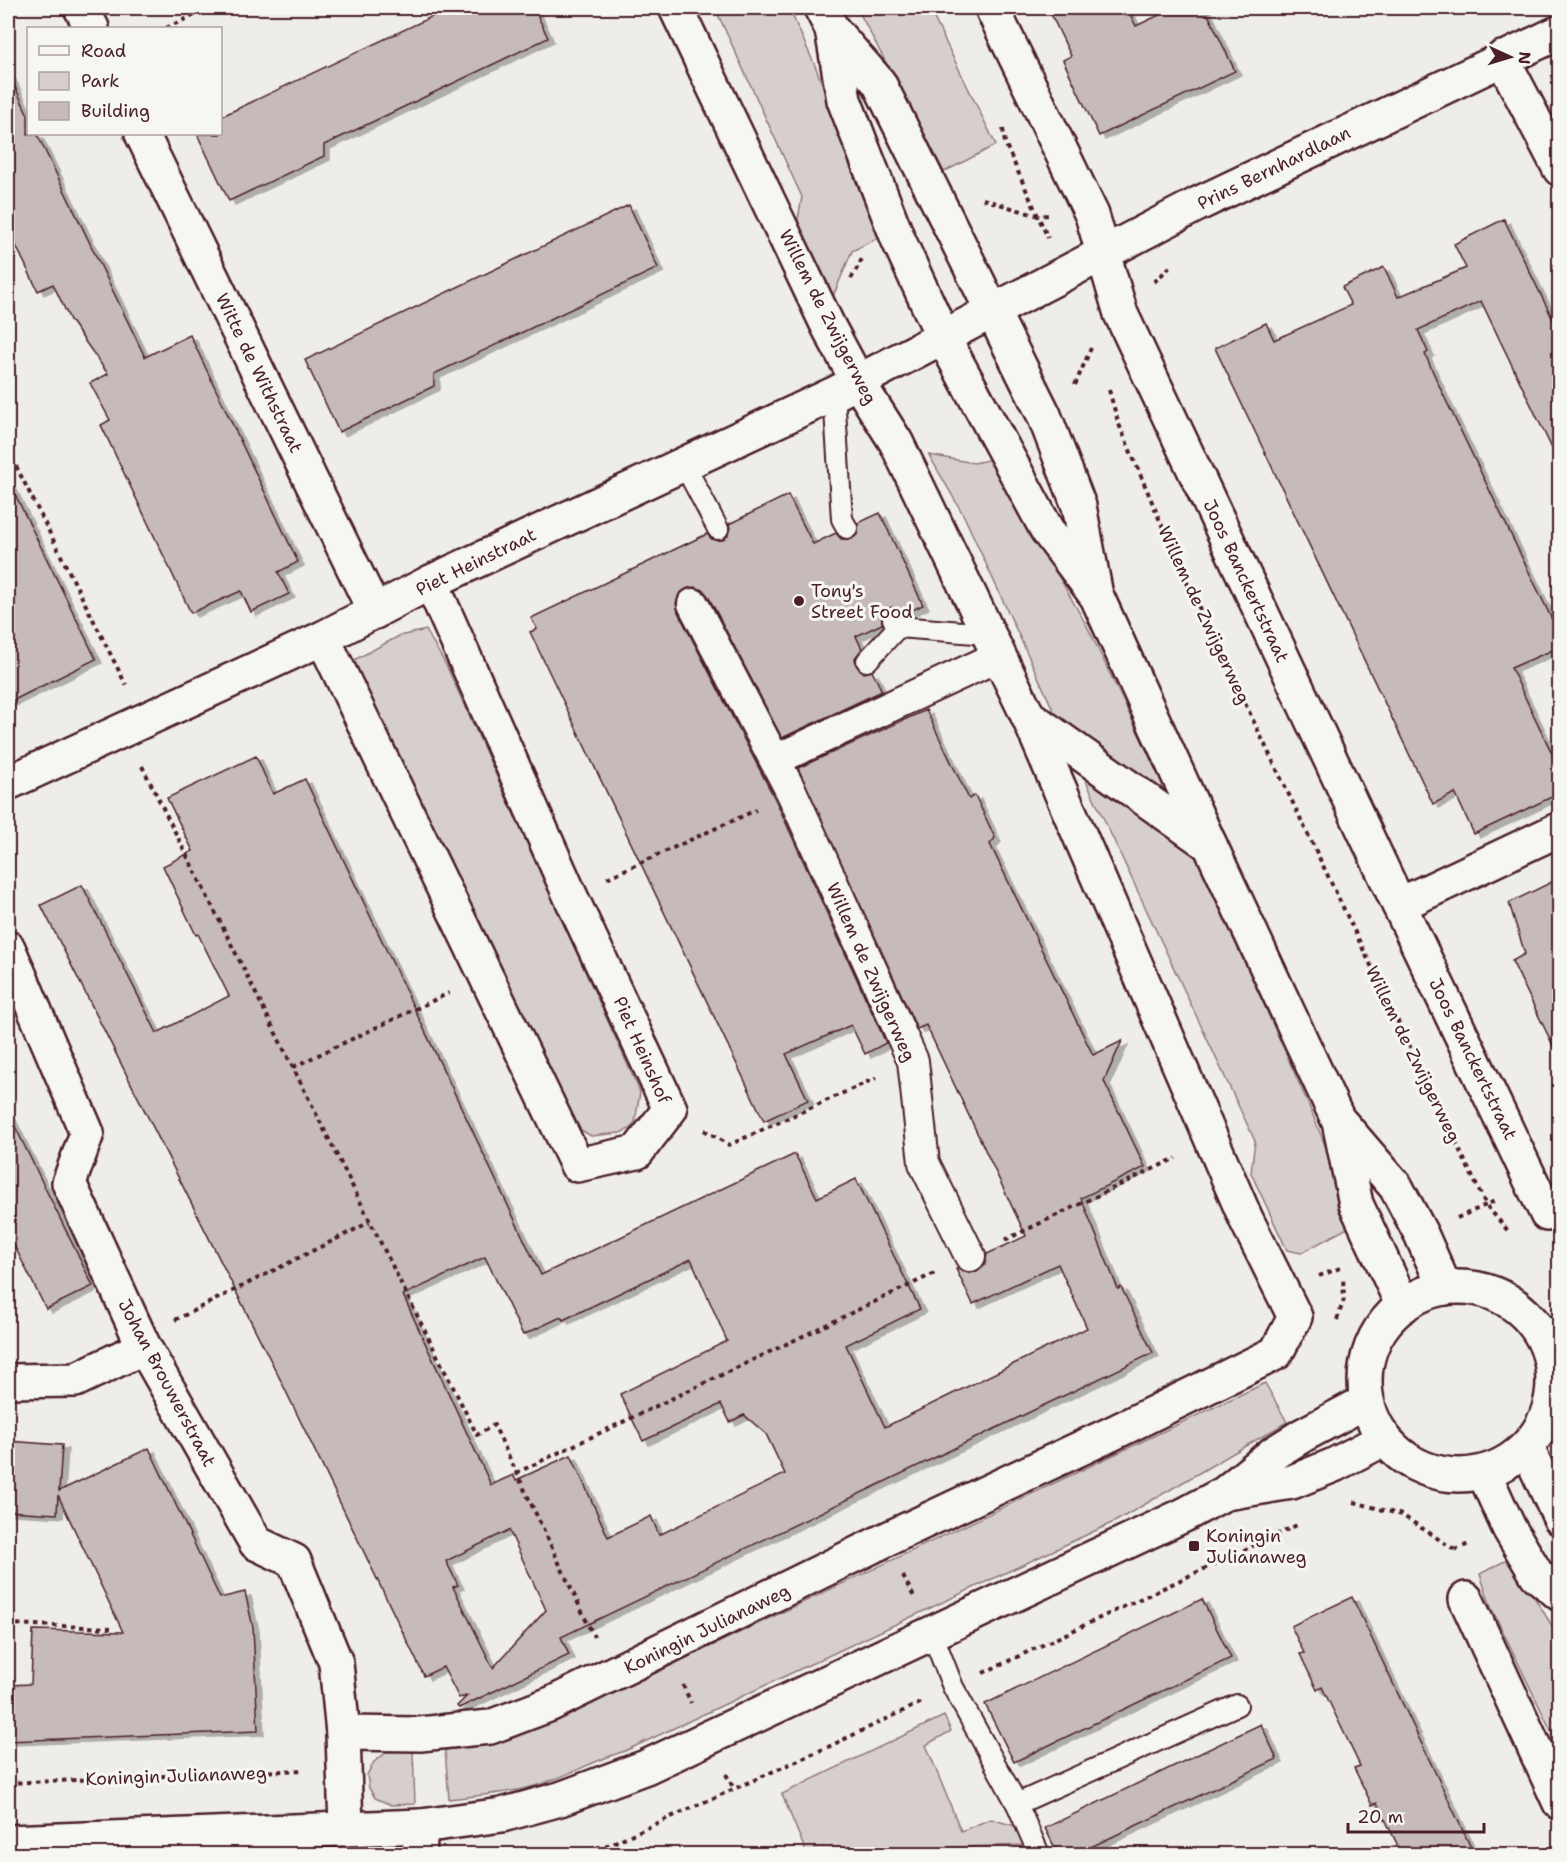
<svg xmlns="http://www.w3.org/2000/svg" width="1567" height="1862" font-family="'Shantell Sans',sans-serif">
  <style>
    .green { fill: #d7cfce; stroke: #90777c; stroke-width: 1.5 }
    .building { fill: #c6babb; stroke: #4a1f2b; stroke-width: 1.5; fill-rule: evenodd; filter: url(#shadow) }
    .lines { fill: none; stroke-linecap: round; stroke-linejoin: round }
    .service-casing { stroke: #4a1f2b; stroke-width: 24 }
    .pedestrian-casing { stroke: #4a1f2b; stroke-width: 34 }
    .minor-casing { stroke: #4a1f2b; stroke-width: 38 }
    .tertiary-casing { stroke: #4a1f2b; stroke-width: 38 }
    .secondary-casing { stroke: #4a1f2b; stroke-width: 38 }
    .path { stroke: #4a1f2b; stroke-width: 4; stroke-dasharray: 4.5 4.5; stroke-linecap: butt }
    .service { stroke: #f6f6f2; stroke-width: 20 }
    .pedestrian { stroke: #f6f6f2; stroke-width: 30 }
    .minor { stroke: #f6f6f2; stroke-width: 33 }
    .tertiary { stroke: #f6f6f2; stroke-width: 33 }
    .secondary { stroke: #f6f6f2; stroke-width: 33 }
    .poi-dot { fill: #4a1f2b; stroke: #f6f6f2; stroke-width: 2 }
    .labels { text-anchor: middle; stroke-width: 6; stroke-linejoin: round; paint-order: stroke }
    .street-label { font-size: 18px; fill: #4a1f2b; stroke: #f6f6f2 }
    .poi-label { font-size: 18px; fill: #4a1f2b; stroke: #f6f6f2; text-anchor: start }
  </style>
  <defs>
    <filter id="shadow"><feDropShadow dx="6" dy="4" stdDeviation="0" flood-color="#0004"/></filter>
  </defs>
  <rect width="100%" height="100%" fill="#efedea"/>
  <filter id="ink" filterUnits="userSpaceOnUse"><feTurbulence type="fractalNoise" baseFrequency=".0167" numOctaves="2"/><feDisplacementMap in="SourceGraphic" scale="12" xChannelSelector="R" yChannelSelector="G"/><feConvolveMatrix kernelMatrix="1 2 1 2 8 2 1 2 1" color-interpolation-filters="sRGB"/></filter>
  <g filter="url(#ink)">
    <g class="green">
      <path d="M715 8H789L816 68 880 237 852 251 831 301 797 225 802 197Z"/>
      <path d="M857 8H929L996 145 944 172Z"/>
      <path d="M929 455 974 463 992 459 1088 628 1204 870 1307 1101 1357 1223 1301 1253 1287 1250 1251 1173 1255 1141 1085 779 964 516Z"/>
      <path d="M426 630 447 667 640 1092 635 1122 630 1129 620 1133 591 1136 565 1120 347 671 354 660 399 636Z"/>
      <path d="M1265 1383 1287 1422 1116 1521 625 1751C598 1759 573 1773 547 1782 518 1793 479 1795 449 1799L445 1750 461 1748 547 1724Z"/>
      <path d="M1510 1558 1559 1637V1747L1491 1607 1480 1574Z"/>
      <path d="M944 1716 951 1731 926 1745 961 1831 991 1819 1019 1827 1025 1845 806 1852 782 1794Z"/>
      <path d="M413 1750 415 1804 391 1805 375 1798 369 1788 367 1775 374 1762 387 1752Z"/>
    </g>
    <g class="building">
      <path d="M450 8H534L548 38 324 145V156L229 201 197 134H220V117Z"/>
      <path d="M1048 8H1127L1136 26 1174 8H1205L1235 71 1099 136 1063 60 1071 56Z"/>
      <path d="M8 72 28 115V134H37L145 357 190 335 298 562 278 572 289 594 251 612 241 591 191 613 101 425 110 420 90 383 108 374 70 320 53 284 38 291 8 229Z"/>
      <path d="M629 205 658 268 434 374V386L339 432 305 360Z"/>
      <path d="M1504 219 1560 334V465L1481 301 1418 330 1428 352 1425 354 1442 392 1560 636V647L1511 668 1560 770V793L1474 834 1455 793 1433 804 1215 348 1266 323 1274 340 1351 305 1342 287 1384 267 1398 297 1466 268 1454 244Z"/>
      <path d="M8 480 96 659 8 703Z"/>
      <path d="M788 495 813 544 836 533 841 539H852L858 534V523L880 513 923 605 904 614 898 608 893 607 887 609 882 614V624L856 636 862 649 855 658 856 665 864 673 872 671 882 691 782 738 708 596 703 590 694 587 686 589 679 594 676 603 678 612 776 801 886 1043 865 1054 851 1025 786 1054 808 1100 764 1121 530 632 537 629 531 618 707 534 712 539 723 540 728 535 730 529 729 524Z"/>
      <path d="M926 710 969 799 975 795 995 838 990 844 1093 1055 1122 1041 1104 1081 1145 1167 1081 1198 1118 1289 1121 1287 1153 1353 561 1637 569 1655 459 1708 457 1706 467 1696 459 1698 443 1667 424 1676 280 1379 41 905 82 885 157 1033 229 996 198 934 196 935 163 866 193 851 167 798 256 756 273 794 305 779 541 1275 795 1154 817 1198 856 1179 920 1309 846 1345 885 1427 1087 1328 1058 1264 973 1304 956 1269 958 1268 968 1273 977 1272 985 1265 987 1254 1026 1236 926 1025 917 1029 798 768ZM485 1257 523 1335 561 1317 563 1320 691 1259 727 1341 620 1394 643 1441 721 1404 730 1422 744 1415 766 1434 785 1474 659 1535 651 1516 608 1537 571 1455 516 1480 513 1475 491 1485 403 1295ZM509 1530 546 1610 493 1668 453 1587 458 1585 446 1561Z"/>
      <path d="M1560 878V1060L1512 961 1525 954 1509 903Z"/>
      <path d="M8 1112 93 1286 46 1309 8 1233Z"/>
      <path d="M8 1441 62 1445 59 1491 149 1448 220 1598 245 1592 253 1627 258 1731 8 1741V1685L31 1684 33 1630 123 1632 58 1495 57 1514 8 1511Z"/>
      <path d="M1352 1597 1455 1814 1474 1854H1402L1377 1803 1372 1805 1354 1768 1360 1766 1322 1687 1317 1690 1300 1654 1304 1653 1291 1626Z"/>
      <path d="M1202 1599 1231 1658 1014 1762 985 1704Z"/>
      <path d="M1261 1724 1277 1759 1076 1854H1058L1045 1828Z"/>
    </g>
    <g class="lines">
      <defs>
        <g id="service">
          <path d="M834 394 842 519 847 528"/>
          <path d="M684 464 718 529"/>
          <path d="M893 619 898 627 988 634"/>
          <path d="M867 661 898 627"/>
          <path d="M932 1633 953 1687 1017 1804 1237 1705"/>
          <path d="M1017 1804 1039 1854"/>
        </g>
        <g id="pedestrian">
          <path d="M693 604 792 793 913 1061 924 1163 970 1256"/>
          <path d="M775 760 999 656"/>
        </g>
        <g id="minor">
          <path d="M81 8 92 28"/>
          <path d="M992 8 1092 215 1121 314 1399 905 1547 1214"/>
          <path d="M1502 58 1560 169"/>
          <path d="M142 134 375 612"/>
          <path d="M323 638 577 1165 637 1152 670 1109 570 895 431 582"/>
          <path d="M1028 716 1210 845"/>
          <path d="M8 783 323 638 431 582 834 394 943 337"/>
          <path d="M1399 905 1560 829"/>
          <path d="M8 948 87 1133 69 1183 144 1347 256 1543 294 1561 336 1663 343 1733 346 1829"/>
          <path d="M1545 1340 1560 1332"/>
          <path d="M8 1381 75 1380 144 1347"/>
          <path d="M1466 1599 1560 1803"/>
          <path d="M343 1733 420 1734 490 1727 551 1704 885 1540 1111 1434 1276 1353 1295 1317 1246 1219 1028 716 896 442 858 382 828 326 676 8"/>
          <path d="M419 1854 421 1826"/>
        </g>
        <g id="tertiary">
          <path d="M943 337 1198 204 1560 32"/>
          <path d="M1226 1493 1292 1482 1334 1465 1384 1439"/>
          <path d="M8 1842 421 1826 502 1815 560 1799 646 1767 1184 1515 1225 1493 1274 1453 1303 1435 1367 1401"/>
        </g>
        <g id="secondary">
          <path d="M821 8 832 29 879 83 1044 415 1079 506 1095 590"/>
          <path d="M832 29 844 100 898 239 943 337 1047 530 1097 597 1210 845 1339 1122 1356 1204 1403 1306"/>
          <path d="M1341 1123 1396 1187 1421 1234 1445 1288"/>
          <circle cx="1459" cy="1381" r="94"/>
          <path d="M1527 1448 1560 1518"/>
          <path d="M1484 1473 1509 1528 1537 1575 1560 1594"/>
        </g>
      </defs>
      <use href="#service" class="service-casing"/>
      <use href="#pedestrian" class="pedestrian-casing"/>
      <use href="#minor" class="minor-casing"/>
      <use href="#tertiary" class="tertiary-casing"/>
      <use href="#secondary" class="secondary-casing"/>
      <g class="path">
        <path d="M166 28 210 8"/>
        <path d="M1003 129 1005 143 1048 238"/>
        <path d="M983 199 1038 216 1048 215"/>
        <path d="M851 279 862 259"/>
        <path d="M1154 282 1170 267"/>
        <path d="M1075 385 1091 348"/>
        <path d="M1109 390 1118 422 1181 570 1486 1205 1509 1232"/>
        <path d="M8 450 126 685"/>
        <path d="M142 766 477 1435 494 1425 594 1637"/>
        <path d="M607 878 756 810"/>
        <path d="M293 1067 449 993"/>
        <path d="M704 1130 729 1145 876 1078"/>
        <path d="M1457 1218 1497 1200"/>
        <path d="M1005 1240 1176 1158"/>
        <path d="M1319 1276 1340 1268"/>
        <path d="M175 1320 370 1222"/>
        <path d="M1337 1320 1344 1299 1343 1277"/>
        <path d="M516 1473 935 1273"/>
        <path d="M1354 1502 1402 1515 1455 1550"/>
        <path d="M1455 1550 1471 1543"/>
        <path d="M903 1576 915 1599"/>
        <path d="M8 1624 111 1628"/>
        <path d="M983 1673 1297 1525"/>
        <path d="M683 1685 691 1703"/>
        <path d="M726 1774 734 1789"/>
        <path d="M8 1783 304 1770"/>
        <path d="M570 1854 608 1845 828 1747 922 1702"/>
      </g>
      <use href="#service" class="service"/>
      <use href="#pedestrian" class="pedestrian"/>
      <use href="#minor" class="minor"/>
      <use href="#tertiary" class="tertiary"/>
      <use href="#secondary" class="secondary"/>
    </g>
  </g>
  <g class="poi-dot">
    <circle cx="799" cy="601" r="6"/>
    <rect x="1188" y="1540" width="12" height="12" rx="3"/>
  </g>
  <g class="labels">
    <g class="street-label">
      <text transform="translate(1274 168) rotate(-26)" y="6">Prins Bernhardlaan</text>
      <text transform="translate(828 317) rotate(63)" y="6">Willem de Zwijgerweg</text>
      <text transform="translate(259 373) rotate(64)" y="6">Witte de Withstraat</text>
      <text transform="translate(476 562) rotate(-26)" y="6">Piet Heinstraat</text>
      <text transform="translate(1246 581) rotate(65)" y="6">Joos Banckertstraat</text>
      <text transform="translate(1204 615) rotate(65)" y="6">Willem de Zwijgerweg</text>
      <text transform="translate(871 972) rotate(66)" y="6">Willem de Zwijgerweg</text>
      <text transform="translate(642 1050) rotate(66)" y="6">Piet Heinshof</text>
      <text transform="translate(1413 1054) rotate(64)" y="6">Willem de Zwijgerweg</text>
      <text transform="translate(1473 1059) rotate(64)" y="6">Joos Banckertstraat</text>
      <text transform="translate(167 1383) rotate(62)" y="6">Johan Brouwerstraat</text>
      <text transform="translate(707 1629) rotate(-26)" y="6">Koningin Julianaweg</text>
      <text transform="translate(176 1776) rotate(-2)" y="6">Koningin Julianaweg</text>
    </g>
    <g class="poi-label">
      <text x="811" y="597">Tony's<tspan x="811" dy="21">Street Food</tspan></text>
      <text x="1206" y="1542">Koningin<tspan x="1206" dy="21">Julianaweg</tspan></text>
    </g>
  </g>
  <rect width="1567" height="1862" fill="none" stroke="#f6f6f2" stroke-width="30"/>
  <rect x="15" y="15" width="1537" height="1832" fill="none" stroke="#4a1f2b" stroke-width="2" filter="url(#ink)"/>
  <rect x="27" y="27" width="195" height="108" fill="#f6f6f2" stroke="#b1a0a2" stroke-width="1.5"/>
  <rect x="39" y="46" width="30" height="9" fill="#f6f6f2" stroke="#b1a0a2" stroke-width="1.5"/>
  <text x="81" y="57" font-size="18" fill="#4a1f2b">Road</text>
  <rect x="39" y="72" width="30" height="18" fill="#d7cfce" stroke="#b1a0a2" stroke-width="1.5"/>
  <text x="81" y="87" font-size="18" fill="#4a1f2b">Park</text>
  <rect x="39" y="102" width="30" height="18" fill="#c6babb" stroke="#b1a0a2" stroke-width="1.5"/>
  <text x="81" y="117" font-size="18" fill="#4a1f2b">Building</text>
  <g transform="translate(1510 57) rotate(94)" stroke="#f6f6f2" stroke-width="4.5" paint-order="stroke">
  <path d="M0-4.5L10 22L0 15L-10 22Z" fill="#4a1f2b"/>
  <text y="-9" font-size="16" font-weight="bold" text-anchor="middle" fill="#4a1f2b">N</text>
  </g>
  <path d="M1348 1823v9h136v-9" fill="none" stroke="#4a1f2b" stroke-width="3"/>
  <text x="1357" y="1823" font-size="18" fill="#4a1f2b" stroke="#f6f6f2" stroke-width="4.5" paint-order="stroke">20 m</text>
</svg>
